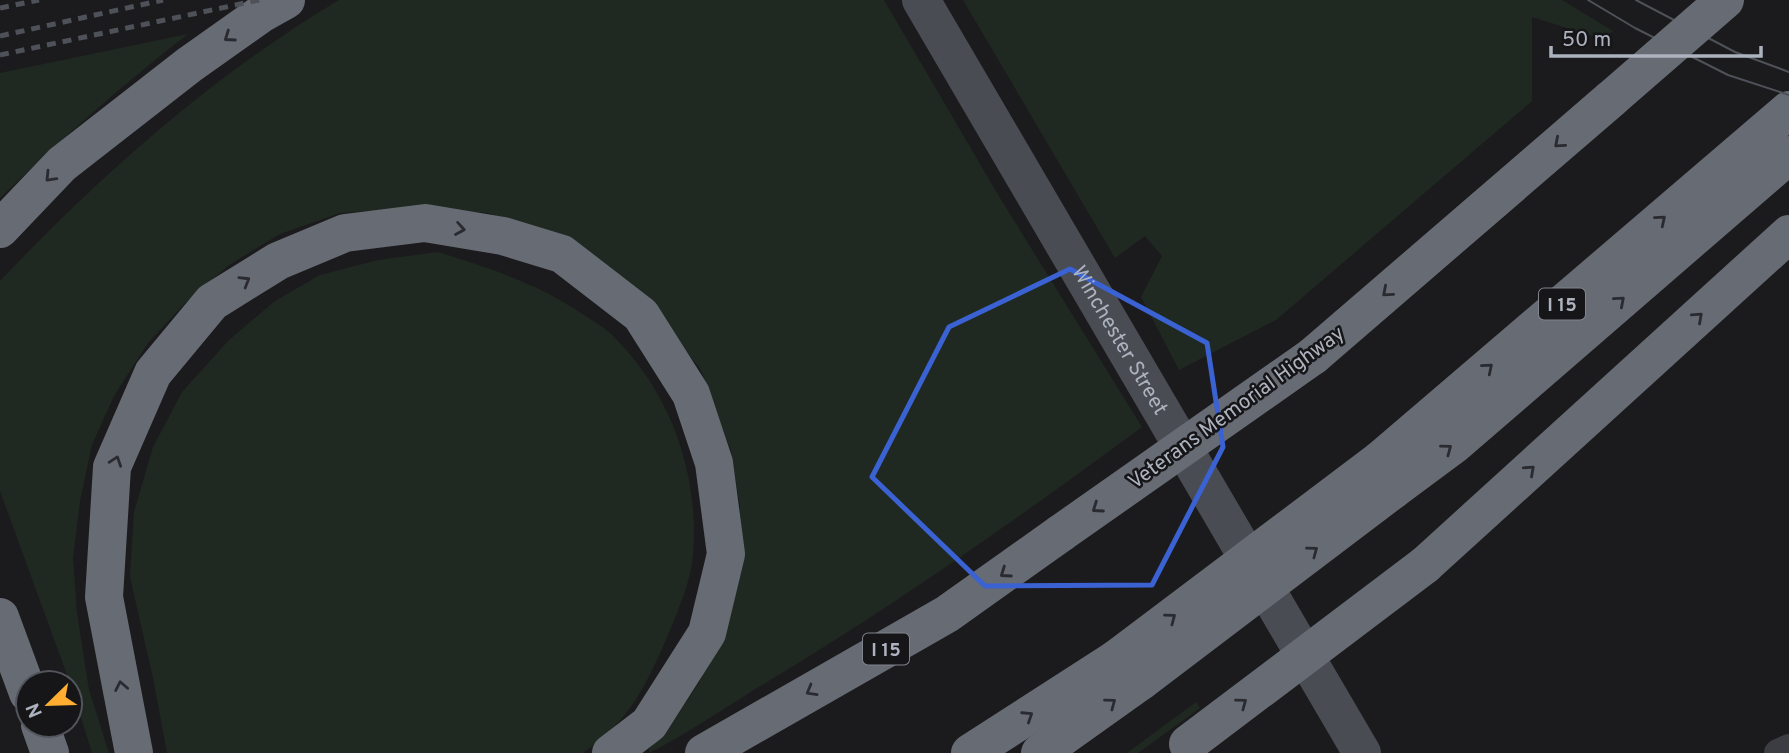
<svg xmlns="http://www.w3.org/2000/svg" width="1789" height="753" font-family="Overpass,sans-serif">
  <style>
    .green { fill: #202921 }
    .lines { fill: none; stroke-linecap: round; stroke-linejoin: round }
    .minor { stroke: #3b3d43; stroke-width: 28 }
    .secondary { stroke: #494c53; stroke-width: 38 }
    .motorway { stroke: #676b74; stroke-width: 38 }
    .tram { stroke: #4e5158; stroke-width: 2 }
    .rail { stroke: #4e5158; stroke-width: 5; stroke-dasharray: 9 7; stroke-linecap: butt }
    .motorway-bridge { stroke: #676b74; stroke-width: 38 }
    .oneway { stroke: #2a2b30 }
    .marked { fill: none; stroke: #3a62d3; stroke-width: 5; stroke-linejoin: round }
    .labels { text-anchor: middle; stroke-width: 5; stroke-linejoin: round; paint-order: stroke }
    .shield { fill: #161619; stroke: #80848c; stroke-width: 2 }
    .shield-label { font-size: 19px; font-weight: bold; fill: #adb3be }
    .street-label { font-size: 21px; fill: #adb3be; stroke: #161619 }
  </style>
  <rect width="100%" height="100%" fill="#1b1b1d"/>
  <g class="green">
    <path d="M339 0H884L1000 198 1142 427C1020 517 897 604 767 682 728 705 690 733 649 753V749L673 722 699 683 720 631 737 576 740 506 731 451 701 370 659 317 560 238 488 213 420 207 340 213 280 234 229 265 185 303 148 343 114 396 92 445 80 501 73 558 77 613 89 690 109 753H92L70 683 0 491V281C102 174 212 76 339 0Z"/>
    <path d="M963 0H1562L1613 31 1602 39 1532 17V101L1276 320 1179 370 1141 297 1162 256 1145 236 1115 258Z"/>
    <path d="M188 34C122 85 60 140 0 198V73Z"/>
    <path d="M438 252C490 268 539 284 584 315 592 320 602 326 610 333 672 392 702 479 692 564 689 586 671 629 662 649 640 697 627 721 583 753H167L153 678 130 577 134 512 153 447 182 392 229 340 275 301 320 275 378 260Z"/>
    <path d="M1196 702 1200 708 1138 753H1127Z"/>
  </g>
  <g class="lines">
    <path class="minor" d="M1778 753 1789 748"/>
    <path class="secondary" id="s1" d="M921 0 1362 753"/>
    <g class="motorway">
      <path d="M0 229 62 164 189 65 261 14 286 0"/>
      <path d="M1313 356 1611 99"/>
      <path d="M1380 460 1789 110"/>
      <path d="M1393 490 1455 444 1789 155"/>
      <path d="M1425 565 1789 234"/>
      <path d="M0 617 28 693"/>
      <path d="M40 725 50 753"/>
      <path d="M134 753 104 597 112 467 153 373 212 302 278 261 345 233 425 223 503 236 562 254 641 315 691 394 714 463 726 554 707 633 649 724 611 753"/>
      <path d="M704 753 947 614 1061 533"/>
      <path d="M970 753 1116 659"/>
      <path d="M1040 753 1141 681"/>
    </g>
    <g class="tram">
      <path d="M1588 0 1635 28 1728 75 1789 95"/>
      <path d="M1636 0 1735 52 1789 72"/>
    </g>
    <g class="rail">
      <path d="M0 8 39 0"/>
      <path d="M0 36 163 0"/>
      <path d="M0 55 259 0"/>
    </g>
    <g class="motorway-bridge">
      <path d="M1611 99 1725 0"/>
      <path d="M1061 533 1313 356"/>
      <path d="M1116 659 1380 460"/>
      <path d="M1141 681 1393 490"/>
      <path d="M1188 744 1425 565"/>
    </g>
  </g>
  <defs><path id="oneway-chevron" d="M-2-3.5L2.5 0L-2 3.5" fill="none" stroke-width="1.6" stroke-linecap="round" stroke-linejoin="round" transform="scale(1.75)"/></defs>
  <g class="oneway">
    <use href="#oneway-chevron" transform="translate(229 37) rotate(145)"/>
    <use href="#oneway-chevron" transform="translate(1559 143) rotate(139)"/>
    <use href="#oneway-chevron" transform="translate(50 177) rotate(134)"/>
    <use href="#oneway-chevron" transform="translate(1661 220) rotate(-40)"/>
    <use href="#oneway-chevron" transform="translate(460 229) rotate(10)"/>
    <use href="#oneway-chevron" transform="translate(245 281) rotate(-31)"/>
    <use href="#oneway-chevron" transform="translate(1387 292) rotate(139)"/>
    <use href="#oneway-chevron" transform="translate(1620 301) rotate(-41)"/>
    <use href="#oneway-chevron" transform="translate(1698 317) rotate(-42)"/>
    <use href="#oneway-chevron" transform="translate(1488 368) rotate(-40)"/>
    <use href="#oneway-chevron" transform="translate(1447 449) rotate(-37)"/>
    <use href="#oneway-chevron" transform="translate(116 461) rotate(-71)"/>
    <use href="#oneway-chevron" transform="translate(1530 470) rotate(-42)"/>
    <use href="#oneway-chevron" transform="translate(1097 508) rotate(145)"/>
    <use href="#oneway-chevron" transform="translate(1313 551) rotate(-37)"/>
    <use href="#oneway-chevron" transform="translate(1005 573) rotate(145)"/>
    <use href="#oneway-chevron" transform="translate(1171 618) rotate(-37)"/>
    <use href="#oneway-chevron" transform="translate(121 686) rotate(-101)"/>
    <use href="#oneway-chevron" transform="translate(811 691) rotate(150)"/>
    <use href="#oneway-chevron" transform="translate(1111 703) rotate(-37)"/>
    <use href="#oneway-chevron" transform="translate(1242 703) rotate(-37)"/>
    <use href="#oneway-chevron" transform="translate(1028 716) rotate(-33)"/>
  </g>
  <path class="marked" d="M1070 269 1207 343 1223 447 1152 585 985 586 872 477 949 327Z"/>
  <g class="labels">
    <g class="shield">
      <rect x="1539" y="288.5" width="46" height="31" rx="5"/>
      <rect x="863" y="633.5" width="46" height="31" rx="5"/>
    </g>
    <g class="shield-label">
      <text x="1562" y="311">I 15</text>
      <text x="886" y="656">I 15</text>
    </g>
    <g class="street-label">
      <text dy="7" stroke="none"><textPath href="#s1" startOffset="394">Winchester Street</textPath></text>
      <text transform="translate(1236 407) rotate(-36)" y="7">Veterans Memorial Highway</text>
    </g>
  </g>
  <g transform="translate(49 704) rotate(247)"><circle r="33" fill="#161619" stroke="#52555b" stroke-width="2"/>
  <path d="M0-5L12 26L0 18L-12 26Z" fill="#ffae31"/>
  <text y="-10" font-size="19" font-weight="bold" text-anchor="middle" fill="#adb3be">N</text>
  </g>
  <path d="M1551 46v10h210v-10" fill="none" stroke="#adb3be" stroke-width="3.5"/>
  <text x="1562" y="46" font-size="21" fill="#adb3be" stroke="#161619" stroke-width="5" paint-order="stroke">50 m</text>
</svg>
